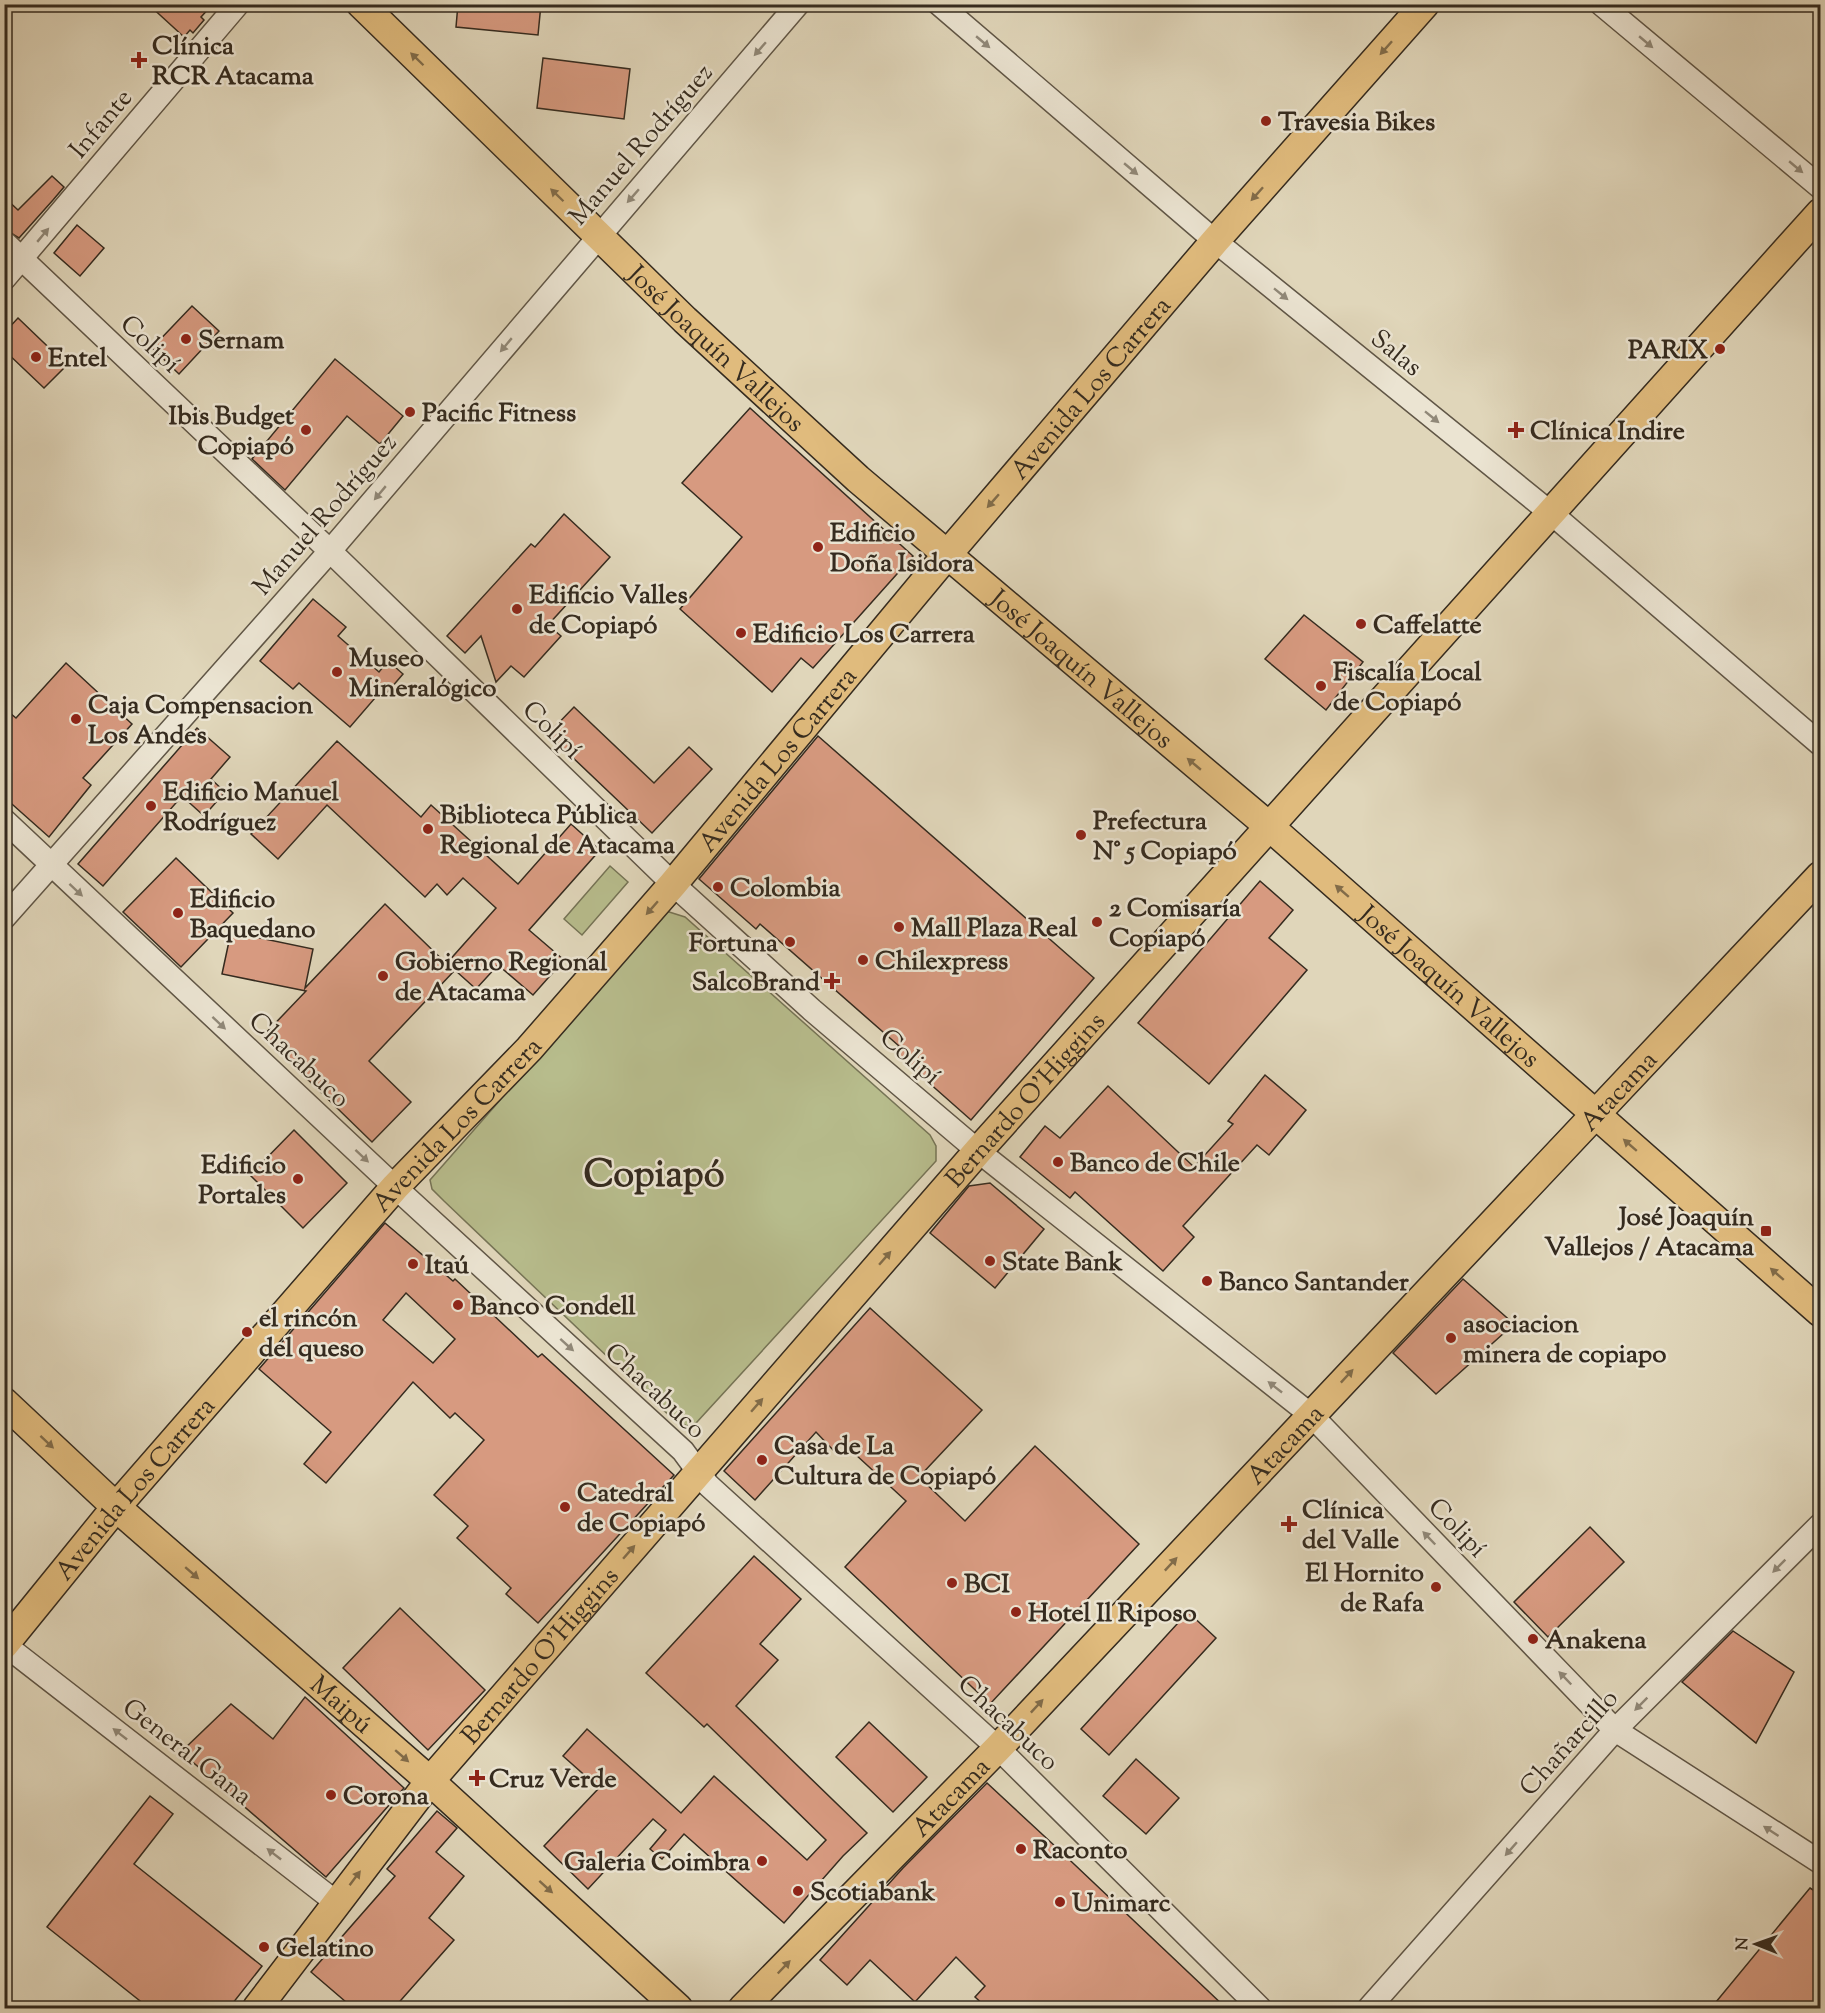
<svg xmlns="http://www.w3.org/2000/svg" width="1825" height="2013" font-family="'Sorts Mill Goudy',serif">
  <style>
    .green { fill: #b7bc8c; stroke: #767456; stroke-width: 1.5 }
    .building { fill: #d79a80; stroke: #352b1f; stroke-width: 1.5; fill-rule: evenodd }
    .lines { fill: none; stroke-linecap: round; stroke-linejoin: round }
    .minor-casing { stroke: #605646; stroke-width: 25 }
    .major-casing { stroke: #352b1f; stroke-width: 31 }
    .minor { stroke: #ebe4d2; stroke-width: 22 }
    .major { stroke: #e0bb7d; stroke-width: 28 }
    .oneway { fill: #908878 }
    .oneway2 { fill: #826c49 }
    .poi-dot { fill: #8f2418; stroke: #ebe4d2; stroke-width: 2 }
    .labels { text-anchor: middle; stroke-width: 5; stroke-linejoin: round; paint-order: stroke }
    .poi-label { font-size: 26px; font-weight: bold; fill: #352b1f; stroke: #ebe4d2; text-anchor: start }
    .street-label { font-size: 26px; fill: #352b1f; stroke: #ebe4d2 }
    .town-label { font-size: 38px; font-weight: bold; fill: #352b1f; stroke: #ebe4d2 }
  </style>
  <rect width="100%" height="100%" fill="#e0d6ba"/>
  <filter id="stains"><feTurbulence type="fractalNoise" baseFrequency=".00333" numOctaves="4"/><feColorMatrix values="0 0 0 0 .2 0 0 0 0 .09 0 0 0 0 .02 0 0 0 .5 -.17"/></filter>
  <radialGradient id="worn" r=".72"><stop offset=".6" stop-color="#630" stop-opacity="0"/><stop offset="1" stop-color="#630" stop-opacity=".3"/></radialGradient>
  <g class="green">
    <path d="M610 866 628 882 582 935 564 919Z"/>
    <path d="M666 911 685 917 930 1135 936 1146V1161L696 1423 687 1426 674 1420 444 1201 432 1189 430 1180Z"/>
  </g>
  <g class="building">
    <path d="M148 4H213L201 17 204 20 193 33 190 30 184 37Z"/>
    <path d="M458 4H541L538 35 456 27Z"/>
    <path d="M543 58 630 69 624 119 537 108Z"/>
    <path d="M52 176 64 187 53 200 19 238 4 229V197L18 210Z"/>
    <path d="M77 225 104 248 80 276 54 253Z"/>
    <path d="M192 306 219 331 179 374 152 348Z"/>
    <path d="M18 318 67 365 44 388 4 350V333Z"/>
    <path d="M335 359 403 416 380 444 347 416 285 490 252 459Z"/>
    <path d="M750 408 913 556 813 668 801 658 772 692 680 609 742 537 682 483Z"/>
    <path d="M564 514 610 557 548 625 561 636 524 677 511 666 496 682 481 636 465 653 447 636 531 544 535 547Z"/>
    <path d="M313 599 346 627 338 636 379 672 388 661 403 674 385 695 381 691 350 727 299 683 293 689 260 661Z"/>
    <path d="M1304 615 1363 662 1326 710 1265 659Z"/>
    <path d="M66 663 132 724 83 778 91 785 49 837 4 797V708L16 718Z"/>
    <path d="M574 707 654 783 689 747 712 769 652 833 548 734Z"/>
    <path d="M197 728 230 757 211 779 225 792 204 816 182 796 103 886 78 864Z"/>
    <path d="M818 736 1094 978 971 1120 894 1052 899 1046 760 924 756 929 699 879Z"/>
    <path d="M337 741 421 817 431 805 518 884 571 824 600 850 529 930 564 960 533 995 498 965 476 989 447 963 496 908 463 878 447 895 437 884 425 897 327 805 278 859 251 834Z"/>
    <path d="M176 858 233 913 181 967 123 912Z"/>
    <path d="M1260 881 1293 910 1269 938 1307 970 1209 1084 1138 1023Z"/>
    <path d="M385 904 454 971 369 1061 411 1102 372 1142 263 1036 306 991 222 974 231 932 313 949 305 988Z"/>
    <path d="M1265 1075 1306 1110 1269 1155 1257 1145 1183 1226 1194 1237 1163 1271 1075 1192 1070 1198 1020 1157 1045 1126 1060 1138 1108 1086 1194 1167 1233 1124 1228 1121Z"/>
    <path d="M294 1130 347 1183 303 1228 250 1175Z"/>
    <path d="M990 1183 1044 1229 995 1288 930 1233 969 1186Z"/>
    <path d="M385 1223 453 1281 455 1279 538 1357 542 1354 674 1475 538 1623 506 1594 511 1588 457 1538 468 1526 434 1495 484 1440 455 1413 450 1418 413 1382 326 1483 304 1464 331 1432 259 1369ZM406 1293 455 1339 433 1363 383 1320Z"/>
    <path d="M1463 1279 1514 1324 1436 1394 1393 1353Z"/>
    <path d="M870 1308 982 1410 919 1477 965 1521 1035 1446 1139 1544 990 1704 845 1567 906 1501 842 1442 834 1451 816 1432 755 1500 724 1471Z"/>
    <path d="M1590 1527 1624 1562 1548 1637 1514 1602Z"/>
    <path d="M754 1556 801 1599 760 1644 778 1660 736 1706 867 1833 843 1856 784 1923 684 1834 662 1859 650 1849 666 1830 653 1819 588 1889 544 1846 599 1788 563 1756 587 1729 681 1813 714 1776 807 1860 826 1840 707 1724 704 1727 646 1673Z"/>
    <path d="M400 1608 485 1690 428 1750 343 1668Z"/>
    <path d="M1188 1612 1216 1638 1109 1755 1081 1729Z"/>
    <path d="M1733 1631 1794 1672 1756 1743 1682 1682Z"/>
    <path d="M305 1697 404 1788 326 1877 181 1752 231 1704 273 1739Z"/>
    <path d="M869 1722 927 1777 893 1812 836 1757Z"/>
    <path d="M1136 1759 1179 1798 1146 1834 1103 1796Z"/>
    <path d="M987 1783 1056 1847 1226 2008H987L975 1997 985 1986 956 1957 915 2002 870 1960 847 1985 820 1960 903 1868Z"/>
    <path d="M150 1796 173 1814 134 1864 262 1966 229 2008H149L47 1927Z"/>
    <path d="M437 1811 457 1828 436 1852 464 1876 429 1918 454 1940 394 2008H353L311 1972 395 1876 387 1869Z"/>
    <path d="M1810 1888 1821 1895V2008H1711Z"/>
  </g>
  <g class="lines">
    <defs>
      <g id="minor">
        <path d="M939 4 1215 241 1552 514 1820 744"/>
        <path d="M1601 4 1820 187"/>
        <path d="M4 242 330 551 673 884 812 1010 978 1151 1311 1415 1615 1730 1820 1862"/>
        <path d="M4 279 238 4"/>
        <path d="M4 820 395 1187 683 1451 708 1485 998 1748 1260 2008"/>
        <path d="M4 918 330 551 798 4"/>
        <path d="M5 1645 337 1903"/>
        <path d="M1369 2008 1615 1730 1820 1525"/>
      </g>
      <g id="major">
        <path id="s1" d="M361 4 685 320 858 479 1271 828 1820 1312"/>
        <path id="s2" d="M4 1402 116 1507 430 1781 678 2008"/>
        <path id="s3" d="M4 1645 116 1507 395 1187 529 1049 673 884 946 556 1215 241 1425 4"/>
        <path id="s4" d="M257 2008 430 1781 978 1151 1820 213"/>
        <path id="s5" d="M743 2008 998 1748 1820 876"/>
      </g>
    </defs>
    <use href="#minor" class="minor-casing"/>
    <use href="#major" class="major-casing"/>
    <use href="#minor" class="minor"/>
    <use href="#major" class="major"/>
  </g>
  <defs><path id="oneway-solid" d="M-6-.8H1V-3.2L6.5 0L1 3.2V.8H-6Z" transform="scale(1.5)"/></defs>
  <g class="oneway">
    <use href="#oneway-solid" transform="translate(983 42) rotate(40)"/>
    <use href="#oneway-solid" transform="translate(1646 42) rotate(40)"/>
    <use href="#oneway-solid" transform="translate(760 49) rotate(131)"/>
    <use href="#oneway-solid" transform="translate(1796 167) rotate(40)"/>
    <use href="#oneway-solid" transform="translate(1131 169) rotate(40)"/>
    <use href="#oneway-solid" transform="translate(633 196) rotate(131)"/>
    <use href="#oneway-solid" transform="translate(43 235) rotate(-50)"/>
    <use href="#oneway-solid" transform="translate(1281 294) rotate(39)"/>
    <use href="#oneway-solid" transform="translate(506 345) rotate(130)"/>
    <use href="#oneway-solid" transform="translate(1432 417) rotate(39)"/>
    <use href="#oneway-solid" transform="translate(380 493) rotate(130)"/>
    <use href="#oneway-solid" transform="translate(76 890) rotate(43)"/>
    <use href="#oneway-solid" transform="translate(219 1023) rotate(43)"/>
    <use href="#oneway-solid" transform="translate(362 1156) rotate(43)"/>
    <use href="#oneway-solid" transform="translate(567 1345) rotate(42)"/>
    <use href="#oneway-solid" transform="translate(1275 1387) rotate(-142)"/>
    <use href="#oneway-solid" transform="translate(1429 1538) rotate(-134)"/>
    <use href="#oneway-solid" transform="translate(1779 1566) rotate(135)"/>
    <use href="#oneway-solid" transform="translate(1565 1678) rotate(-134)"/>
    <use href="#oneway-solid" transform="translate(1641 1704) rotate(135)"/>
    <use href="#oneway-solid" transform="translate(120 1734) rotate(-142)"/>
    <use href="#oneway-solid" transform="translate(1771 1831) rotate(-147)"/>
    <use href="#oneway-solid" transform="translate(1511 1849) rotate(131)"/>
    <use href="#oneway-solid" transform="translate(274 1854) rotate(-142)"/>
  </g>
  <g class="oneway2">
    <use href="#oneway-solid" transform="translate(1386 48) rotate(132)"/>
    <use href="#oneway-solid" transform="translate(417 59) rotate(-136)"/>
    <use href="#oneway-solid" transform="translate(1257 194) rotate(132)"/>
    <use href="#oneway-solid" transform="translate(557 195) rotate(-136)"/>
    <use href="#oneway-solid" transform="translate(993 501) rotate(131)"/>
    <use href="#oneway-solid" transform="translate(1194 764) rotate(-140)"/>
    <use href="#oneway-solid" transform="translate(1342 891) rotate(-139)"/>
    <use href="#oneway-solid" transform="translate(652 908) rotate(131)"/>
    <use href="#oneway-solid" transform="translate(1630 1145) rotate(-139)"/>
    <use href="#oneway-solid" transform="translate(885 1258) rotate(-49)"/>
    <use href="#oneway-solid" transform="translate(1777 1274) rotate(-139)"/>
    <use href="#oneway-solid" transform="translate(1347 1376) rotate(-47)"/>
    <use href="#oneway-solid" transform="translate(757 1405) rotate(-49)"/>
    <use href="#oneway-solid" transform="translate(47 1442) rotate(43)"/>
    <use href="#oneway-solid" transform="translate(629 1552) rotate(-49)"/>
    <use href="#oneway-solid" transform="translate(1171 1564) rotate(-47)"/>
    <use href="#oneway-solid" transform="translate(192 1573) rotate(41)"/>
    <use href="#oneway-solid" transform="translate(1037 1706) rotate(-47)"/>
    <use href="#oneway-solid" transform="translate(402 1756) rotate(41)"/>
    <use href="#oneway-solid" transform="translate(355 1878) rotate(-53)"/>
    <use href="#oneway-solid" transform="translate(546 1887) rotate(42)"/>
    <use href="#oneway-solid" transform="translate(784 1967) rotate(-46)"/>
  </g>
  <g class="poi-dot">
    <path d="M136 51h6v6h6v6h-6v6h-6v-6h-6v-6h6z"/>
    <circle cx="1266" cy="121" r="6"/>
    <circle cx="186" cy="339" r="6"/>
    <circle cx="1720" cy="349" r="6"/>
    <circle cx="36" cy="357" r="6"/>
    <circle cx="410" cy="412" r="6"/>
    <circle cx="306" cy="430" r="6"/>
    <path d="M1513 421h6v6h6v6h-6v6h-6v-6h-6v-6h6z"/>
    <circle cx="818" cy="547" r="6"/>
    <circle cx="517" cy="609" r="6"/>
    <circle cx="1361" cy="624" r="6"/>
    <circle cx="741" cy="633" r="6"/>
    <circle cx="337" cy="672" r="6"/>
    <circle cx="1321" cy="686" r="6"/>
    <circle cx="76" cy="719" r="6"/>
    <circle cx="151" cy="806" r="6"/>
    <circle cx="428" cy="829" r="6"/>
    <circle cx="1081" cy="835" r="6"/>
    <circle cx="718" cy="887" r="6"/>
    <circle cx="178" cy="913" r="6"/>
    <circle cx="1097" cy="922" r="6"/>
    <circle cx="899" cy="927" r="6"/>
    <circle cx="790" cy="942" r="6"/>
    <circle cx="863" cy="960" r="6"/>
    <circle cx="383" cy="976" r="6"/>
    <path d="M829 972h6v6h6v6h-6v6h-6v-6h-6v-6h6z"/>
    <circle cx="1058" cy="1162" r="6"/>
    <circle cx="298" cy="1179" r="6"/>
    <rect x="1760" y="1225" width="12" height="12" rx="3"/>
    <circle cx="990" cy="1261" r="6"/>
    <circle cx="413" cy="1264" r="6"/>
    <circle cx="1207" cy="1281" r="6"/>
    <circle cx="458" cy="1305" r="6"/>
    <circle cx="247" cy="1332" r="6"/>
    <circle cx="1451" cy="1338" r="6"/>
    <circle cx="762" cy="1460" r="6"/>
    <circle cx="565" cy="1507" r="6"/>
    <path d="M1286 1515h6v6h6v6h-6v6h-6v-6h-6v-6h6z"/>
    <circle cx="952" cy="1583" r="6"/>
    <circle cx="1436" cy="1587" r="6"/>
    <circle cx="1016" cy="1612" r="6"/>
    <circle cx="1533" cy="1639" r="6"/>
    <path d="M474 1769h6v6h6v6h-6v6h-6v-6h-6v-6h6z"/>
    <circle cx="331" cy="1795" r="6"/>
    <circle cx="1021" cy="1849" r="6"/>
    <circle cx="762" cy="1861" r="6"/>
    <circle cx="798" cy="1891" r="6"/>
    <circle cx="1060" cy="1902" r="6"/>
    <circle cx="264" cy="1947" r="6"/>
  </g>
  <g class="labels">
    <g class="poi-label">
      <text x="152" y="54">Clínica<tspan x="152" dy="30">RCR Atacama</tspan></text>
      <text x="1278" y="130">Travesia Bikes</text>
      <text x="198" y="348">Sernam</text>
      <text x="1708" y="358" text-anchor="end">PARIX</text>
      <text x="48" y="366">Entel</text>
      <text x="422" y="421">Pacific Fitness</text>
      <text x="294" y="424" text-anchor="end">Ibis Budget<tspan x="294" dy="30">Copiapó</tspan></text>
      <text x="1530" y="439">Clínica Indire</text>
      <text x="830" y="541">Edificio<tspan x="830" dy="30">Doña Isidora</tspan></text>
      <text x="529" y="603">Edificio Valles<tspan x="529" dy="30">de Copiapó</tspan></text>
      <text x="1373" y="633">Caffelatte</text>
      <text x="753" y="642">Edificio Los Carrera</text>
      <text x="349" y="666">Museo<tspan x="349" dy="30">Mineralógico</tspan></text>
      <text x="1333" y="680">Fiscalía Local<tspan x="1333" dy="30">de Copiapó</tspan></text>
      <text x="88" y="713">Caja Compensacion<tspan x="88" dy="30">Los Andes</tspan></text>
      <text x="163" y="800">Edificio Manuel<tspan x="163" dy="30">Rodríguez</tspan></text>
      <text x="440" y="823">Biblioteca Pública<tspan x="440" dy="30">Regional de Atacama</tspan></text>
      <text x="1093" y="829">Prefectura<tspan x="1093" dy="30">N° 5 Copiapó</tspan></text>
      <text x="730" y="896">Colombia</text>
      <text x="190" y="907">Edificio<tspan x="190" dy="30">Baquedano</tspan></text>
      <text x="1109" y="916">2 Comisaría<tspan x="1109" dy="30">Copiapó</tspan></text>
      <text x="911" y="936">Mall Plaza Real</text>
      <text x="778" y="951" text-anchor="end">Fortuna</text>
      <text x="875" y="969">Chilexpress</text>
      <text x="395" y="970">Gobierno Regional<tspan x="395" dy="30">de Atacama</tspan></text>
      <text x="820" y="990" text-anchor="end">SalcoBrand</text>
      <text x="1070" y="1171">Banco de Chile</text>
      <text x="286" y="1173" text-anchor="end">Edificio<tspan x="286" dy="30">Portales</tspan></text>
      <text x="1754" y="1225" text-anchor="end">José Joaquín<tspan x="1754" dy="30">Vallejos / Atacama</tspan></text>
      <text x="1002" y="1270">State Bank</text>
      <text x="425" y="1273">Itaú</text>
      <text x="1219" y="1290">Banco Santander</text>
      <text x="470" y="1314">Banco Condell</text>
      <text x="259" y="1326">el rincón<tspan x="259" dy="30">del queso</tspan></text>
      <text x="1463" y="1332">asociacion<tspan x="1463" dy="30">minera de copiapo</tspan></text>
      <text x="774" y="1454">Casa de La<tspan x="774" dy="30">Cultura de Copiapó</tspan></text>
      <text x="577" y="1501">Catedral<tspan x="577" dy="30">de Copiapó</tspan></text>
      <text x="1302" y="1518">Clínica<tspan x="1302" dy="30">del Valle</tspan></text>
      <text x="1424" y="1581" text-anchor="end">El Hornito<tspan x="1424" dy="30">de Rafa</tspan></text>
      <text x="964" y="1592">BCI</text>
      <text x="1028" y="1621">Hotel Il Riposo</text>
      <text x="1545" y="1648">Anakena</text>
      <text x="489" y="1787">Cruz Verde</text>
      <text x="343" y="1804">Corona</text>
      <text x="1033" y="1858">Raconto</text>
      <text x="750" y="1870" text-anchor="end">Galeria Coimbra</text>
      <text x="810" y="1900">Scotiabank</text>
      <text x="1072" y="1911">Unimarc</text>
      <text x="276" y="1956">Gelatino</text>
    </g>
    <g class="street-label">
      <text transform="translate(100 123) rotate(-50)" y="9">Infante</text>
      <text transform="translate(640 144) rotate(-49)" y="9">Manuel Rodríguez</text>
      <text transform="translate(151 343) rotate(43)" y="9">Colipí</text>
      <text dy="9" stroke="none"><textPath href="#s1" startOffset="495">José Joaquín Vallejos</textPath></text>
      <text transform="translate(1397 352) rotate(39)" y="9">Salas</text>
      <text dy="9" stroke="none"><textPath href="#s3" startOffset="1662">Avenida Los Carrera</textPath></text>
      <text transform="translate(324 514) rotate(-49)" y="9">Manuel Rodríguez</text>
      <text dy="9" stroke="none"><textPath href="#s1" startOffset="981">José Joaquín Vallejos</textPath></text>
      <text transform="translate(553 729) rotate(44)" y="9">Colipí</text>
      <text dy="9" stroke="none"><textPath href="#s3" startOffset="1176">Avenida Los Carrera</textPath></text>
      <text dy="9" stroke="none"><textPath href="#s1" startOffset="1467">José Joaquín Vallejos</textPath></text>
      <text transform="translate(911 1056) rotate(41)" y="9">Colipí</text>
      <text transform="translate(300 1059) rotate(43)" y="9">Chacabuco</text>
      <text dy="9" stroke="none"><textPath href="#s5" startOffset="1268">Atacama</textPath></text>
      <text dy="9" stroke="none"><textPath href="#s4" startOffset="1190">Bernardo O'Higgins</textPath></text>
      <text dy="9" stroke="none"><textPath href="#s3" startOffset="690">Avenida Los Carrera</textPath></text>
      <text transform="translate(656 1390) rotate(43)" y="9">Chacabuco</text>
      <text dy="9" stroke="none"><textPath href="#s5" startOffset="782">Atacama</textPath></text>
      <text dy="9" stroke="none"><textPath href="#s3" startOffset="204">Avenida Los Carrera</textPath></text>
      <text transform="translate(1458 1527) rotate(46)" y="9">Colipí</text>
      <text dy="9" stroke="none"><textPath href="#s4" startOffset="452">Bernardo O'Higgins</textPath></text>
      <text dy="9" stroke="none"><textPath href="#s2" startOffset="453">Maipú</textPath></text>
      <text transform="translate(1009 1722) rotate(43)" y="9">Chacabuco</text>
      <text transform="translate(1568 1742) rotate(-48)" y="9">Chañarcillo</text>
      <text transform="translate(188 1751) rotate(38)" y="9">General Gana</text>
      <text dy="9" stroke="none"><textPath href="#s5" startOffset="296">Atacama</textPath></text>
    </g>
    <g class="town-label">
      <text x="654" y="1186">Copiapó</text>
    </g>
  </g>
  <rect width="1825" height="2013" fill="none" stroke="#e0d6ba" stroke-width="24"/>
  <rect x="6" y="6" width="1813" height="2001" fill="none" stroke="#352b1f" stroke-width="3"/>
  <rect x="12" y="12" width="1801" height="1989" fill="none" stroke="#352b1f" stroke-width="1.5"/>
  <g transform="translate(1756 1944) rotate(271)" stroke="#ebe4d2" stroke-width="4.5" paint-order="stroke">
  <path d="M0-4.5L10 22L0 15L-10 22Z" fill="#352b1f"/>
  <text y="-9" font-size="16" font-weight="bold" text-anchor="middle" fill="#352b1f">N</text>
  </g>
  <rect width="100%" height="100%" filter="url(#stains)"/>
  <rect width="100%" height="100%" fill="url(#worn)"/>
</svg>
